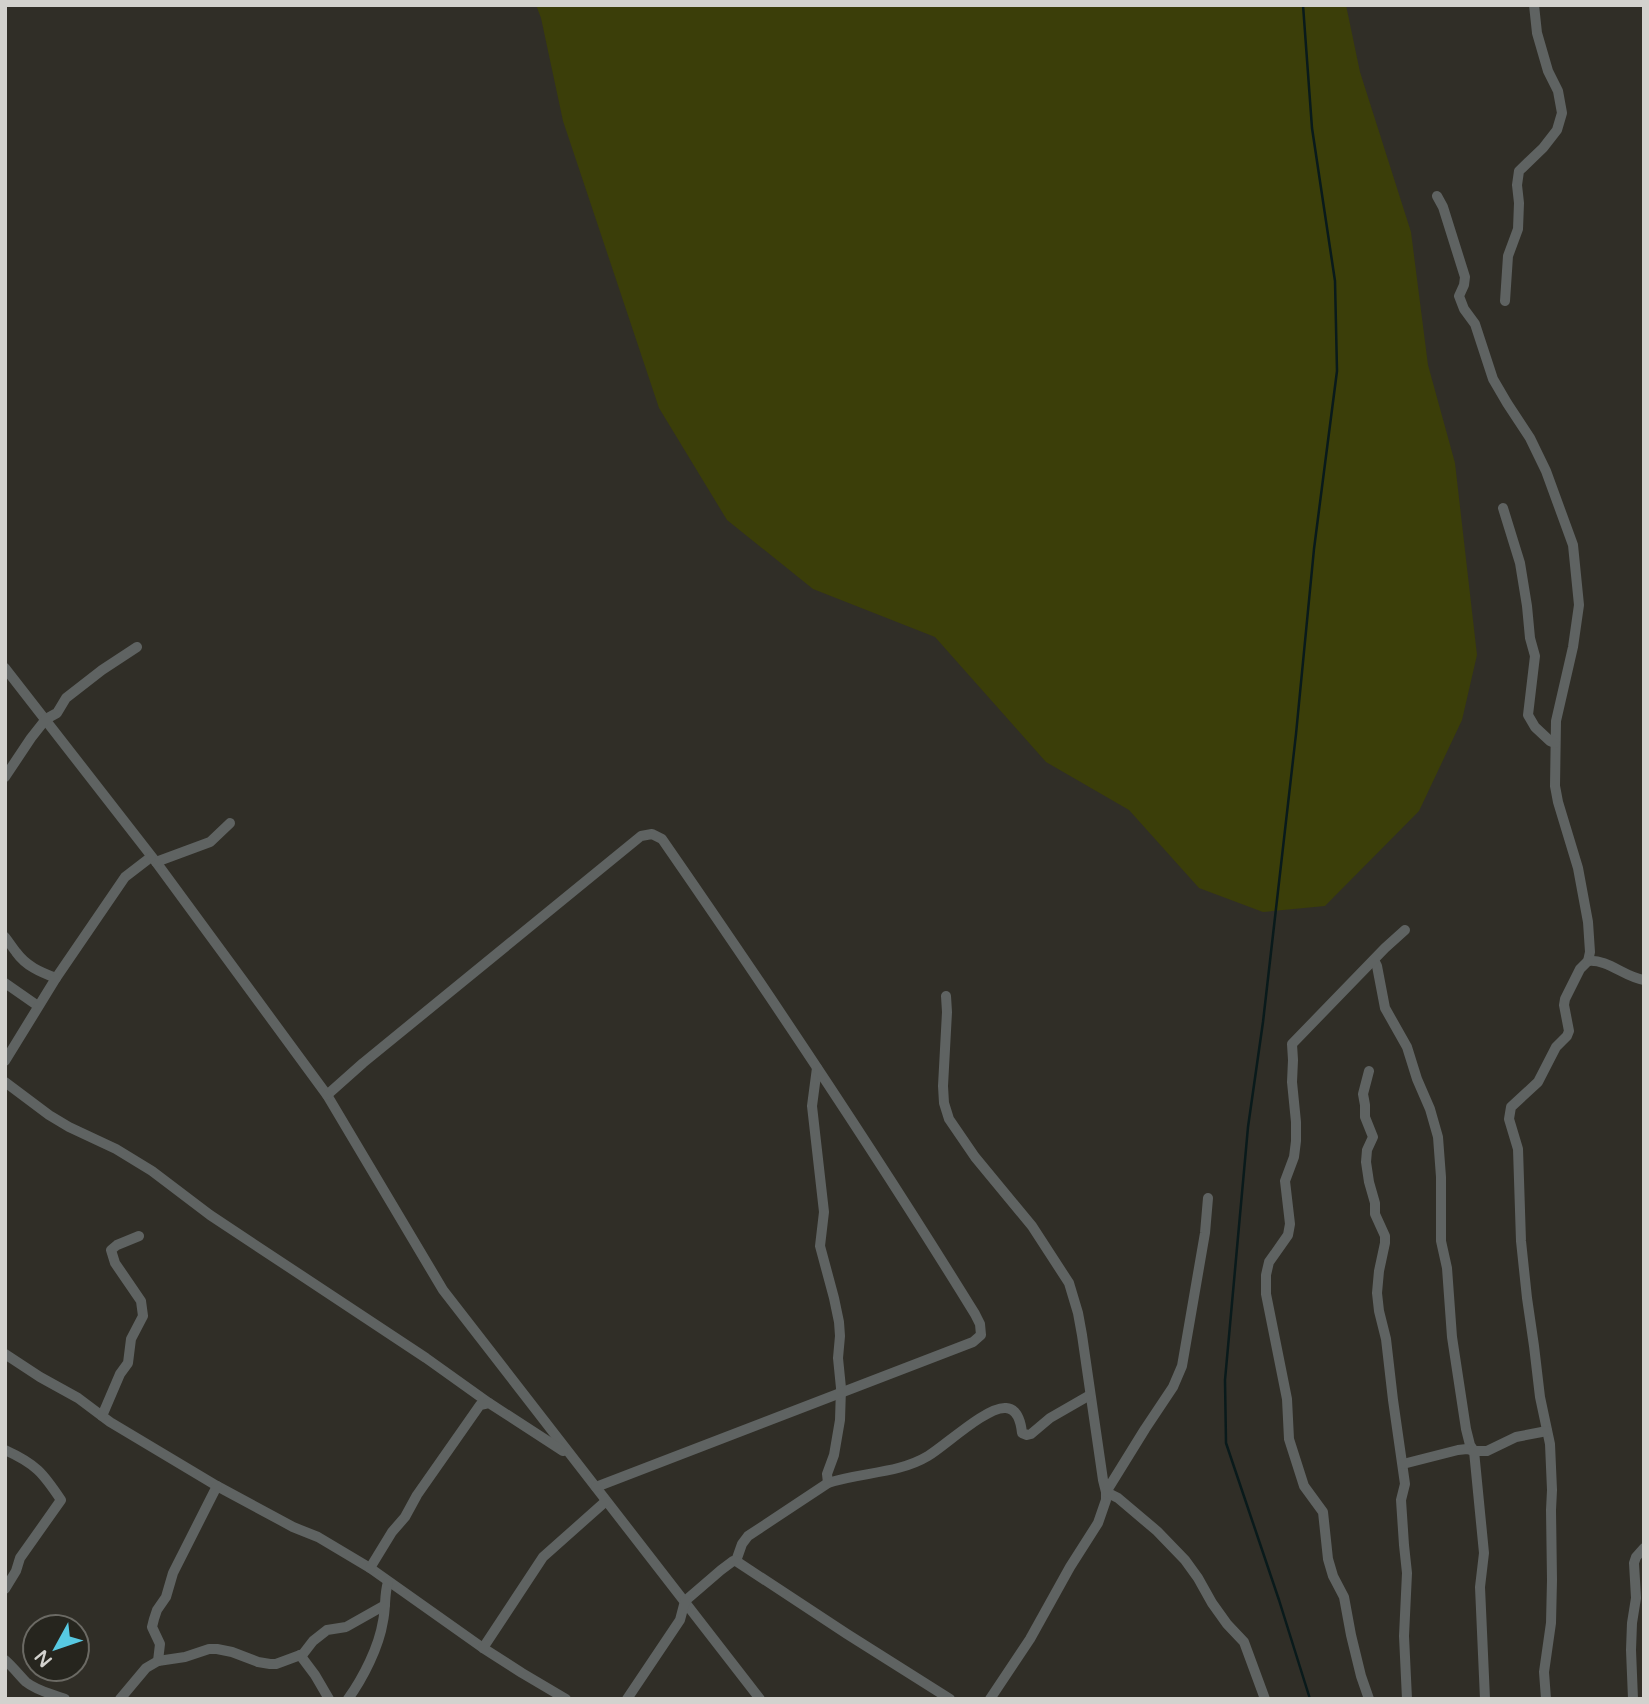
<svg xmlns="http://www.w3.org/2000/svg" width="1649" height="1704" font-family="'Varela Round',sans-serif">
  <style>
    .green { fill: #3b3e09 }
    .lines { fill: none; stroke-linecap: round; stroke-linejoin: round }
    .stream { stroke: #091a1b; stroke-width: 2.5 }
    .minor { stroke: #5f6362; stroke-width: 10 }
  </style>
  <rect width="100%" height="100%" fill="#302e27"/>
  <path class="green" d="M536 5H1346L1360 72 1411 232 1428 365 1455 463 1477 655 1462 720 1419 811 1325 906 1263 912 1199 888 1129 810 1046 762 935 637 813 589 727 520 659 408 563 121 541 18Z"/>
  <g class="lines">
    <path class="stream" d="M1303 5 1312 128 1335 281 1337 371 1314 549 1296 734 1263 1022 1248 1127 1225 1380 1226 1443 1279 1600 1310 1699"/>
    <g class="minor">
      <path d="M1437 196 1443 207 1465 277 1464 285 1459 296 1464 309 1475 324 1493 379 1507 403 1530 438 1546 471 1573 545 1579 605 1573 647 1556 721 1555 786 1558 802 1578 868 1588 922 1590 952 1588 961 1580 969 1565 999 1564 1005 1569 1031 1567 1036 1556 1047 1538 1082 1511 1107 1509 1119 1518 1149 1521 1241 1527 1298 1534 1346 1540 1397 1550 1444 1552 1490 1551 1510 1552 1580 1551 1623 1544 1672 1546 1699"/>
      <path d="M1505 301 1508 256 1518 229 1519 203 1517 185 1519 171 1543 148 1557 130 1562 113 1558 91 1548 71 1537 33 1534 5"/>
      <path d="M1503 508 1520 563 1527 606 1530 638 1535 656 1528 715 1535 727 1550 741 1555 743"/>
      <path d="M5 668 156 862 327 1095 443 1290 760 1699"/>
      <path d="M5 777 31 738 46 719 57 713 66 698 102 670 137 647"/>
      <path d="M156 862 210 842 230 823"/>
      <path d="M5 937C9 942 12 947 16 952 26 966 40 972 56 978"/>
      <path d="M1374 960 1377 966 1385 1008 1407 1047 1417 1079 1430 1109 1438 1137 1441 1177V1241L1447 1268 1452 1337 1466 1429 1470 1445 1474 1451"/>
      <path d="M1588 961C1608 959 1624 977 1644 980"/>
      <path d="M5 983 38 1006"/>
      <path d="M946 996 947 1012 943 1086 944 1103 949 1119 975 1157 1032 1226 1069 1283 1078 1313 1082 1335 1103 1480 1106 1492V1500L1098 1523 1070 1567 1030 1639 990 1699"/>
      <path d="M5 1061 56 978 125 877 151 857"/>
      <path d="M817 1068 812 1106 824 1212 820 1246 834 1298 839 1322 840 1336 838 1358 841 1388 840 1420 834 1455 827 1474 828 1483"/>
      <path d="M1369 1071 1363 1094 1365 1105V1117L1373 1137 1367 1150 1366 1162 1369 1182 1375 1203V1214L1385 1236V1243L1379 1271 1377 1293 1379 1311 1386 1339 1393 1400 1405 1484 1401 1500 1404 1545 1407 1573 1404 1636 1407 1699"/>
      <path d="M5 1082 49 1115 69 1127 116 1149 152 1171 210 1215 426 1358 489 1403"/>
      <path d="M327 1095 363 1063 641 836 652 834 662 839C770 995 875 1152 975 1314L980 1324 981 1335 973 1342 596 1487"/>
      <path d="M1208 1198 1205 1233 1182 1366 1173 1387 1145 1429 1106 1492 1118 1498 1157 1531 1185 1560 1198 1578 1212 1603 1227 1624 1244 1642 1265 1699"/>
      <path d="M5 1354 40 1377 78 1398 110 1422 217 1486 293 1527 318 1537 370 1568 483 1648 522 1673 566 1699"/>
      <path d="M102 1416 120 1374 128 1363 131 1339 143 1316 141 1301 115 1263 111 1250 117 1245 139 1236"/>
      <path d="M5 1450C36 1464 43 1473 61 1500L20 1558 16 1571 5 1589"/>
      <path d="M1403 1464 1458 1450 1467 1449 1474 1451"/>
      <path d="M736 1561 742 1544 748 1536 828 1483C861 1472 898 1474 928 1456 945 1446 987 1406 1006 1408 1018 1409 1021 1423 1022 1433L1027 1435 1031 1434 1050 1418 1090 1395"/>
      <path d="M370 1568 392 1532 405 1517 417 1495 480 1405 489 1403 563 1451"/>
      <path d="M483 1648 543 1557 606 1501"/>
      <path d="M300 1655 315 1675 329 1699"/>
      <path d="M5 1660C13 1667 19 1675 26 1682 37 1691 52 1694 65 1699"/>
      <path d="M158 1661 160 1644 152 1627 154 1619 157 1610 166 1597 173 1573 217 1486"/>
      <path d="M120 1699 146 1668 158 1661 185 1657 209 1649H217L232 1652 258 1662 270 1664H276L303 1654 313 1641 327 1630 346 1627 385 1605"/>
      <path d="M348 1699C363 1678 379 1647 383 1621 386 1608 384 1595 388 1582"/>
      <path d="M627 1699 680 1620 685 1601 721 1570 733 1561H736L847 1634 950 1699"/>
      <path d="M1369 1699 1361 1676 1351 1635 1344 1597 1333 1576 1328 1559 1323 1512 1304 1486 1289 1439 1287 1399 1266 1294V1275L1269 1262 1288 1235 1290 1224 1285 1181 1294 1157 1296 1141V1122L1292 1082 1293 1060 1292 1044 1385 948 1405 930"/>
      <path d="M1485 1699 1480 1587 1484 1553 1474 1451H1487L1516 1437 1547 1431"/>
      <path d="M1633 1699 1631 1650 1632 1623 1636 1598 1634 1563 1636 1557 1644 1548"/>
    </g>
  </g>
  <rect width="1649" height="1704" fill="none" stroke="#d3d2ce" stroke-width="14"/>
  <g transform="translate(56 1648) rotate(230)"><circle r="33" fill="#26251e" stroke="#6b6a64" stroke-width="2"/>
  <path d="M0-5L12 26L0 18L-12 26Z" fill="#57c9e2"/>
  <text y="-10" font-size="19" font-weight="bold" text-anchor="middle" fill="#d3d2ce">N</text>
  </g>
</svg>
